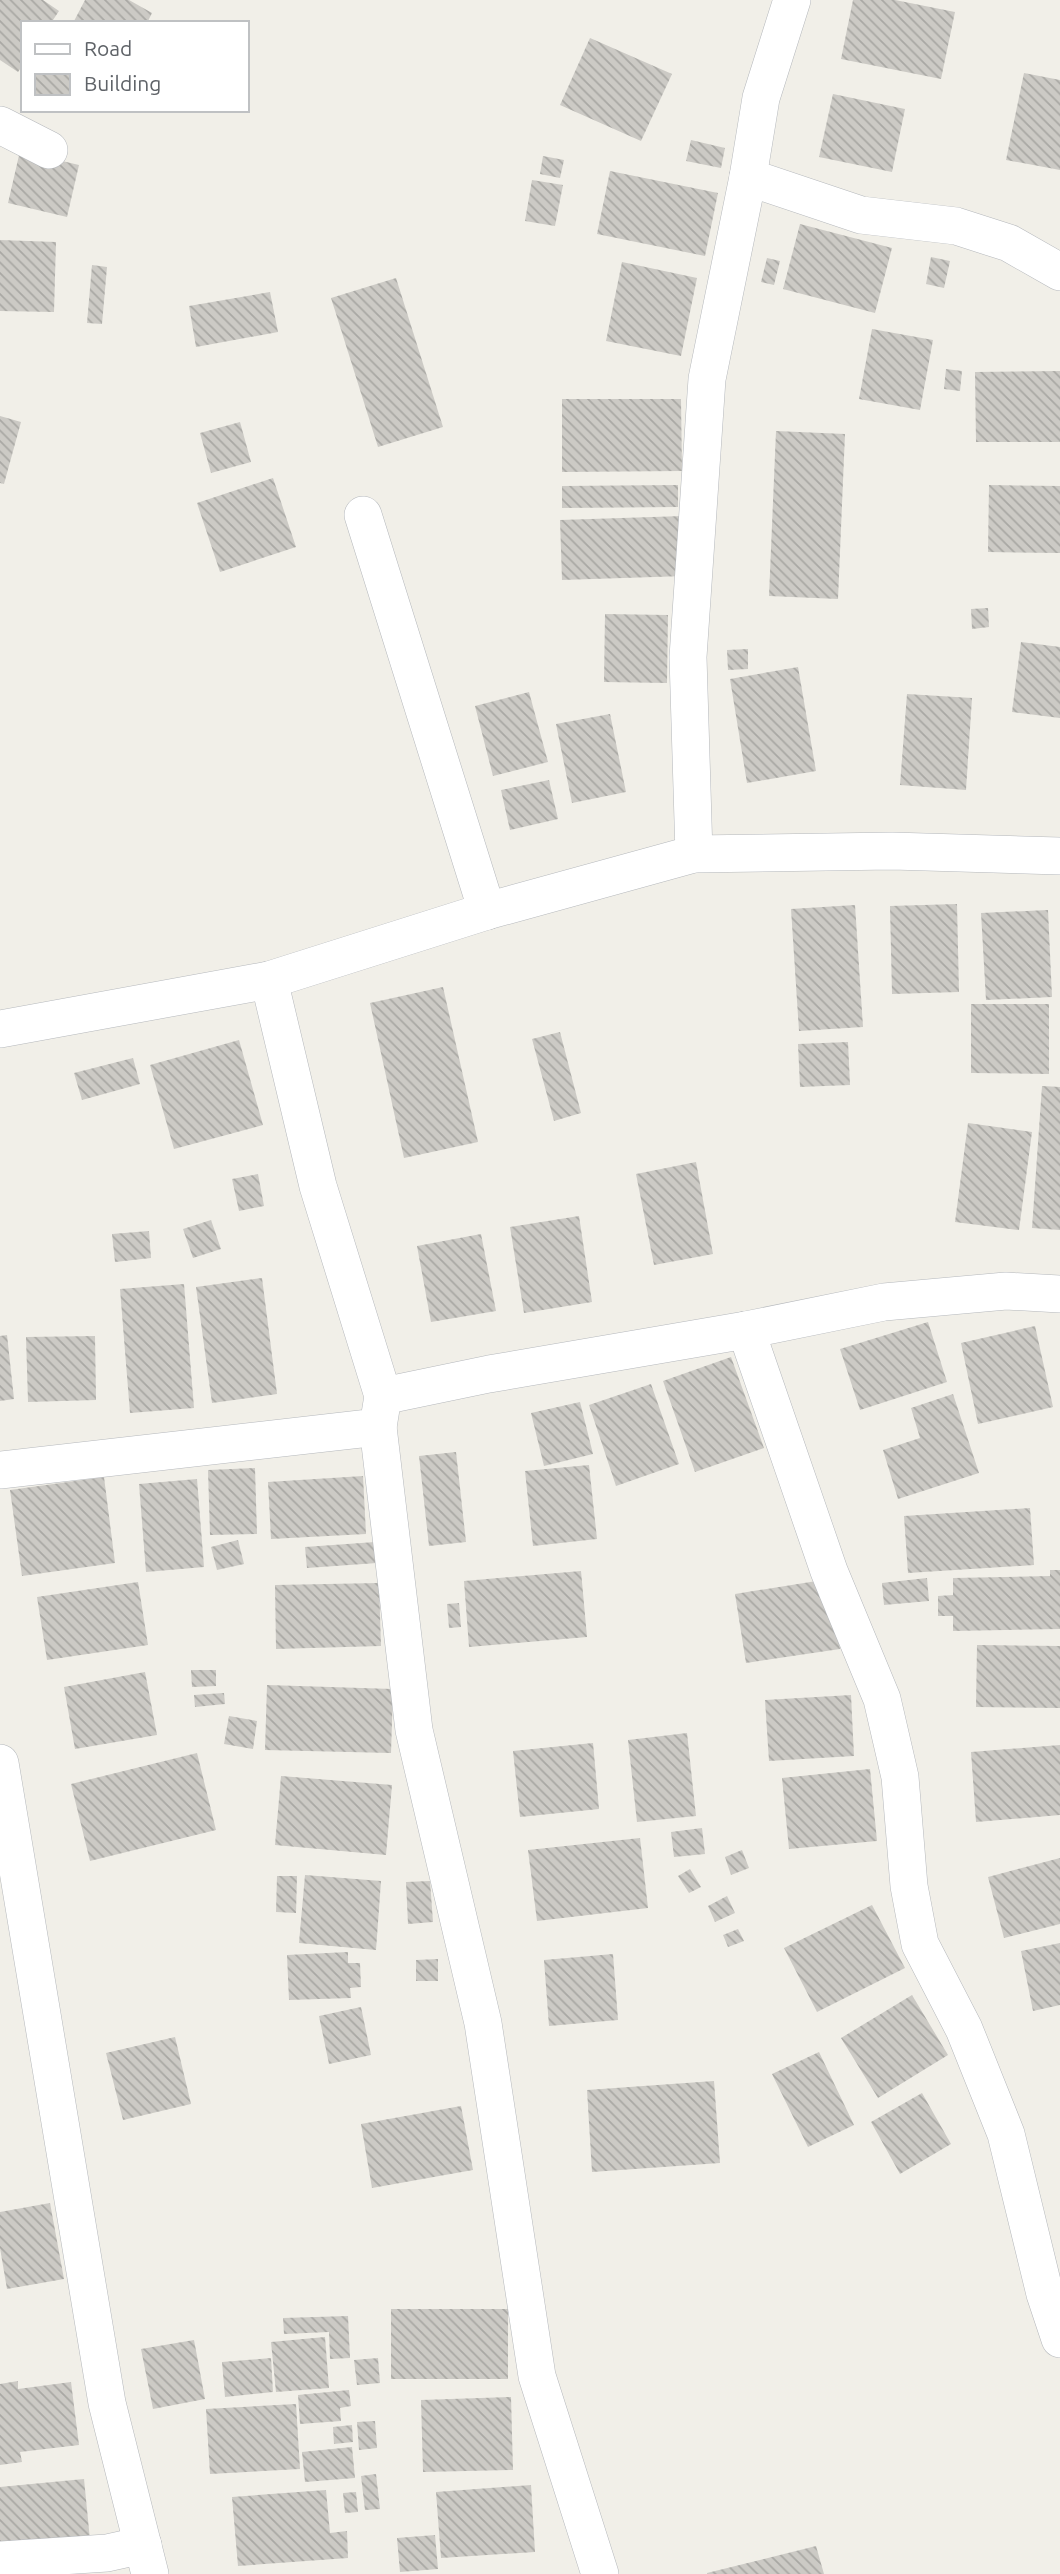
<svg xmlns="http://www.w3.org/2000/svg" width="1060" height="2574" font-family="Ubuntu,sans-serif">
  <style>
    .building { fill: url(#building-back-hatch) }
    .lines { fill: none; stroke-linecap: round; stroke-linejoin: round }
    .minor-casing { stroke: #b5b8bc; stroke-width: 38 }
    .minor { stroke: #fff; stroke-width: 37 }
  </style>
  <defs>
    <pattern id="building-back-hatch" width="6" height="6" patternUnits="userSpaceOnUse" patternTransform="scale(1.75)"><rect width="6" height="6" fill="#cccac5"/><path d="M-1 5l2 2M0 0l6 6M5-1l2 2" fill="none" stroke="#a9a8a4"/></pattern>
  </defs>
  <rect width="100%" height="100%" fill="#f1efe8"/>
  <g class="building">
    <path d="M0 0H43L59 11 51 23H23V65L18 72 0 60Z"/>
    <path d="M85 0H129L152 13 147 23H73Z"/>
    <path d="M853 0H895L955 12 941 79 841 59Z"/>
    <path d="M590 38 672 74 641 141 560 105Z"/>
    <path d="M1024 73 1060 80V170L1006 160Z"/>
    <path d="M833 94 905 109 892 172 819 157Z"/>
    <path d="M691 140 725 148 721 168 686 161Z"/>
    <path d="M20 151 79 165 67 217 8 203Z"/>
    <path d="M543 156 564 160 560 178 540 174Z"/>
    <path d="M610 171 718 193 705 256 597 234Z"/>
    <path d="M532 180 563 185 555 226 525 221Z"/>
    <path d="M800 224 892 248 875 313 783 289Z"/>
    <path d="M0 240 56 242 54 312 0 311Z"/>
    <path d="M931 257 950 261 944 288 926 284Z"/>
    <path d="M767 258 780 261 774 285 761 282Z"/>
    <path d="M622 262 697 278 681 356 606 341Z"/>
    <path d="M92 265 107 267 102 324 87 323Z"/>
    <path d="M396 278 443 427 378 447 331 298Z"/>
    <path d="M270 292 278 332 196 347 189 306Z"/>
    <path d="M872 329 933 340 920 410 859 399Z"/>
    <path d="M946 369 962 371 960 391 944 389Z"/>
    <path d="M1060 371V442H976L975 372Z"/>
    <path d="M562 399H681L682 471 562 472Z"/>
    <path d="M0 416 21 422 4 484 0 483Z"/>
    <path d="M240 422 251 462 211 473 200 433Z"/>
    <path d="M776 431 845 434 838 599 769 596Z"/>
    <path d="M273 478 296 547 220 572 197 503Z"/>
    <path d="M678 485V507L562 508V486Z"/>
    <path d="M989 485 1060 486V553L988 552Z"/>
    <path d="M683 516 685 576 562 580 560 520Z"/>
    <path d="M988 608 989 627 972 629 971 609Z"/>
    <path d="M605 614 668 615 667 683 604 682Z"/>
    <path d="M1021 642 1060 647V718L1012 712Z"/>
    <path d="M748 649V669L728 670 727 650Z"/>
    <path d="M798 667 816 771 747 783 730 679Z"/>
    <path d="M529 692 548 762 493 776 475 706Z"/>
    <path d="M907 694 972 698 966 790 900 785Z"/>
    <path d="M610 714 626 792 572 803 556 724Z"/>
    <path d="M549 780 558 819 510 830 501 790Z"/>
    <path d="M957 904 959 992 892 994 890 906Z"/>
    <path d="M855 905 863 1027 799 1031 791 909Z"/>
    <path d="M1048 910 1052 997 986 1000 981 913Z"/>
    <path d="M443 987 478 1142 404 1158 370 1003Z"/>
    <path d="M971 1004H1049V1074L971 1073Z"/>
    <path d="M560 1032 581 1113 554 1121 532 1039Z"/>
    <path d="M239 1040 263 1125 174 1149 150 1065Z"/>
    <path d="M848 1042 850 1085 800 1087 798 1044Z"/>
    <path d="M133 1058 140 1084 82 1100 74 1073Z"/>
    <path d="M1042 1086 1060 1087V1230L1032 1228Z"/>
    <path d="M968 1123 1032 1132 1019 1230 955 1222Z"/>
    <path d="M696 1162 713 1254 654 1265 636 1174Z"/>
    <path d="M258 1174 264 1206 239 1211 232 1179Z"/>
    <path d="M579 1216 592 1302 524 1313 510 1227Z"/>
    <path d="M211 1220 221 1249 193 1258 183 1229Z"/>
    <path d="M149 1231 151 1258 115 1262 112 1234Z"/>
    <path d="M481 1234 496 1311 431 1322 417 1246Z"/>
    <path d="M262 1278 277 1394 212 1403 196 1287Z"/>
    <path d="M184 1284 194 1408 130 1413 120 1289Z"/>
    <path d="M928 1322 947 1382 860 1410 840 1349Z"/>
    <path d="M1035 1326 1053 1407 978 1424 961 1343Z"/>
    <path d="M7 1335 14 1399 0 1401V1336Z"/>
    <path d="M95 1336 96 1400 28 1402 26 1337Z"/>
    <path d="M731 1357 764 1448 695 1472 663 1381Z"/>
    <path d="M651 1384 679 1464 616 1486 589 1405Z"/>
    <path d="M953 1394 979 1473 898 1499 883 1450 920 1438 911 1408Z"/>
    <path d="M580 1402 593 1454 544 1466 531 1413Z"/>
    <path d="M456 1452 466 1542 429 1546 419 1456Z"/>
    <path d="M589 1465 597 1539 533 1546 525 1471Z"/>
    <path d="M255 1468 257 1534 210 1535 208 1470Z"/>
    <path d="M363 1476 366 1534 271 1539 268 1482Z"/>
    <path d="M104 1477 115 1563 22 1576 10 1490Z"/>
    <path d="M197 1479 204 1567 146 1572 139 1484Z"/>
    <path d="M1030 1508 1034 1565 908 1573 904 1516Z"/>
    <path d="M238 1540 244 1564 217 1570 211 1547Z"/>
    <path d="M375 1542 377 1563 307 1568 305 1547Z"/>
    <path d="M1050 1570H1060V1629L953 1631V1616H938V1596L953 1595V1578L1050 1576Z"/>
    <path d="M581 1571 587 1637 469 1647 464 1581Z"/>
    <path d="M927 1578 929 1601 884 1605 882 1583Z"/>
    <path d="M829 1579 840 1649 746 1663 735 1594Z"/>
    <path d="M138 1582 148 1645 47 1660 37 1597Z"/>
    <path d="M379 1583 381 1646 276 1649 275 1585Z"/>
    <path d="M459 1603 461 1627 449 1628 447 1604Z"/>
    <path d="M977 1645 1060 1646V1708L976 1707Z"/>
    <path d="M191 1670H216V1686L192 1687Z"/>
    <path d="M145 1672 157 1735 75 1749 64 1687Z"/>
    <path d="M267 1685 393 1689 391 1753 265 1750Z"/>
    <path d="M224 1693 225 1704 195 1707 194 1695Z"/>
    <path d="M851 1695 854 1756 769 1761 765 1700Z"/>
    <path d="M229 1716 257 1721 253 1749 224 1744Z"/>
    <path d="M687 1733 696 1816 637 1822 628 1740Z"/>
    <path d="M593 1743 599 1809 520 1817 513 1751Z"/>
    <path d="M1060 1745V1815L976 1822 971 1752Z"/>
    <path d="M197 1753 216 1830 90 1861 71 1784Z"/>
    <path d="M870 1769 877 1841 789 1849 782 1778Z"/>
    <path d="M281 1776 392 1785 386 1855 275 1845Z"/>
    <path d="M702 1828 705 1854 674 1857 671 1832Z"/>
    <path d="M640 1838 648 1908 537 1921 528 1850Z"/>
    <path d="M742 1850 749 1868 731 1875 725 1857Z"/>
    <path d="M1060 1858V1924L1004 1938 988 1877Z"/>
    <path d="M690 1869 701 1887 689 1893 678 1876Z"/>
    <path d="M305 1875 381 1881 376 1950 299 1943Z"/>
    <path d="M277 1876H297L296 1913 276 1912Z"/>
    <path d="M430 1881 433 1922 408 1924 406 1882Z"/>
    <path d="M727 1896 735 1913 715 1922 708 1906Z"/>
    <path d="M872 1905 905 1968 817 2012 784 1948Z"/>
    <path d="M738 1929 744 1941 728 1947 723 1935Z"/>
    <path d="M1060 1943V2005L1033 2011 1021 1951Z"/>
    <path d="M348 1952V1963H360L361 1987 350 1988 351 1998 289 2000 287 1955Z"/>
    <path d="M613 1954 618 2020 549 2026 544 1960Z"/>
    <path d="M438 1959V1981H416V1960Z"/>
    <path d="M912 1995 948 2055 878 2098 841 2038Z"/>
    <path d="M361 2007 371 2055 329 2064 319 2016Z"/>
    <path d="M175 2037 191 2104 123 2120 106 2053Z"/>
    <path d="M819 2052 854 2125 808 2147 772 2074Z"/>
    <path d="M714 2081 720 2163 592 2172 587 2090Z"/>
    <path d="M922 2093 951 2144 900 2174 871 2122Z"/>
    <path d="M461 2106 473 2170 372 2188 361 2124Z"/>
    <path d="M50 2203 64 2279 7 2289 0 2248V2212Z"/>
    <rect x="391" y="2309" width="117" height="70"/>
    <path d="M348 2316 350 2358 330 2359 329 2332 284 2334 283 2318Z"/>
    <path d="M325 2337 329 2388 276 2392 271 2342Z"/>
    <path d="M194 2340 205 2399 153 2409 141 2349Z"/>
    <path d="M271 2358 273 2392 225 2397 222 2362Z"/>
    <path d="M378 2358 380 2383 357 2385 354 2360Z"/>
    <path d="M18 2381V2389L71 2382 79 2445 20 2452 22 2462 0 2465V2384Z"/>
    <path d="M349 2390 351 2406 340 2408 341 2421 300 2424 298 2395Z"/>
    <path d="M511 2397 513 2470 423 2472 421 2400Z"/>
    <path d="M296 2404 300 2469 210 2474 206 2409Z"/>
    <path d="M375 2421 377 2448 359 2450 357 2422Z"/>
    <path d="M352 2425 353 2442 334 2444 333 2427Z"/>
    <path d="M352 2447 355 2478 305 2482 302 2452Z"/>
    <path d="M376 2474 380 2509 365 2510 361 2476Z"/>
    <path d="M84 2479 90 2540 0 2550V2487Z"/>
    <path d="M531 2485 535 2552 441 2558 436 2492Z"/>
    <path d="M326 2490 330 2533 347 2531 348 2558 238 2566 232 2497Z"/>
    <path d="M356 2492 358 2512 345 2513 343 2493Z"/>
    <path d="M435 2535 438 2569 400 2572 397 2538Z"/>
    <path d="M816 2546 824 2574H707V2573Z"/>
  </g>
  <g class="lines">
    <defs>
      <g id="minor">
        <path d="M0 125 49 150"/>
        <path d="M748 177 861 215 956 226 1009 243 1060 272"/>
        <path d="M363 515 487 911"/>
        <path d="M694 854 688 657 707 379 748 177 761 98 792 0"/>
        <path d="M0 1029 269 980 487 911 694 854 892 851 1060 856"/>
        <path d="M746 1330 829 1571 882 1699 900 1777 909 1886 920 1944 964 2029 1006 2134 1045 2294 1060 2339"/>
        <path d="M383 1396 489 1374 746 1330 884 1302 1006 1291 1060 1294"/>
        <path d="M378 1427 414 1730 483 2023 537 2376 600 2574"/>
        <path d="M0 1470 378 1427 383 1396 318 1186 269 980"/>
        <path d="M0 1763 107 2403 150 2574"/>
        <path d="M0 2560 107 2553 143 2545"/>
      </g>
    </defs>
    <use href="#minor" class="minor-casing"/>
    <use href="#minor" class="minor"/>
  </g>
  <rect x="21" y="21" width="228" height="91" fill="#ffffff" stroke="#bfc1c3" stroke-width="2"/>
  <rect x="35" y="44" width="35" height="10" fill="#ffffff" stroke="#bfc1c3" stroke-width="2"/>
  <text x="84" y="56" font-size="21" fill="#5f6368">Road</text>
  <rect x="35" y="74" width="35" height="21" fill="url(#building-back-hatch)" stroke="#bfc1c3" stroke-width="2"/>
  <text x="84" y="91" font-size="21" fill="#5f6368">Building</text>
</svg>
